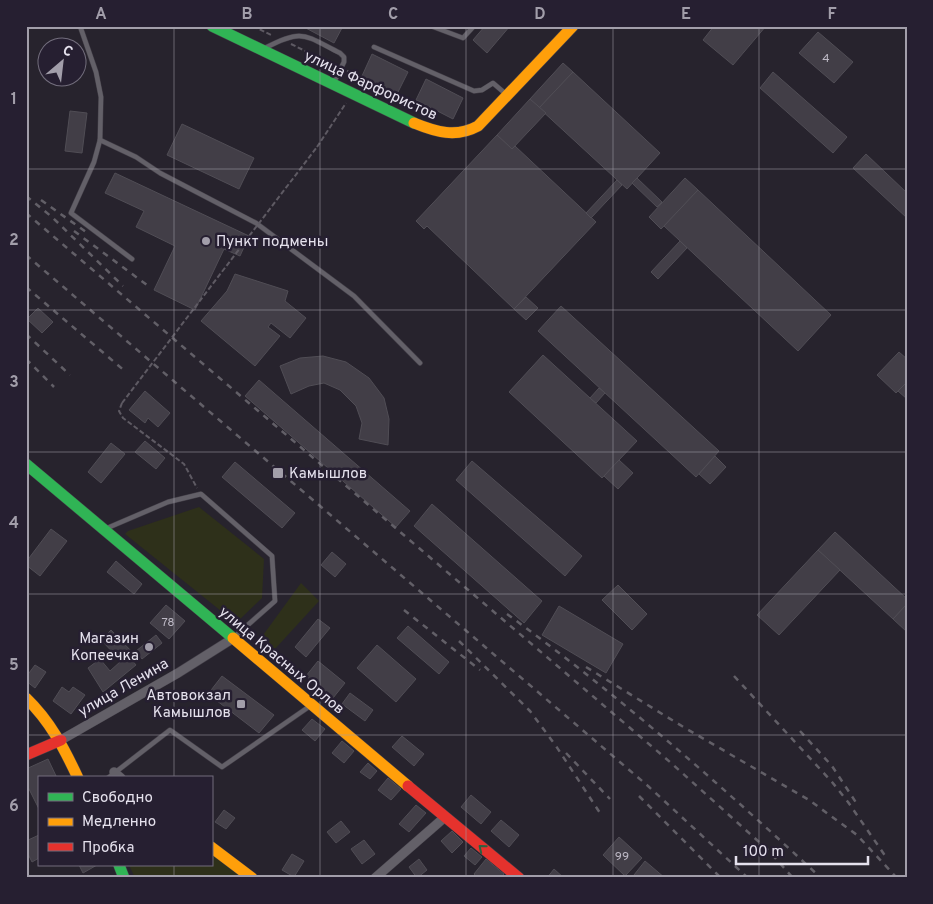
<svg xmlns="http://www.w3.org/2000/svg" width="933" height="904" font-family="Overpass,sans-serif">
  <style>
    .green { fill: #2e301a }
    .building { fill: #423e47; stroke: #504d55 }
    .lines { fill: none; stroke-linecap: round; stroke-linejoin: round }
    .lane-casing { stroke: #433f48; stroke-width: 5.5 }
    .street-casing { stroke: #433f48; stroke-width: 10 }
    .fast-casing { stroke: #433f48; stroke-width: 12 }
    .slow-casing { stroke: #433f48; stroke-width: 12 }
    .jam-casing { stroke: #433f48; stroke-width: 12 }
    .path { stroke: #5e5a63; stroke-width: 2; stroke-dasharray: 5 2.5; stroke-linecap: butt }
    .lane { stroke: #636068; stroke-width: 4.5 }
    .street { stroke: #636068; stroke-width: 9 }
    .fast { stroke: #30b455; stroke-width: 11 }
    .slow { stroke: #ff9f0a; stroke-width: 11 }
    .jam { stroke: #e5322d; stroke-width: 11 }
    .rail { stroke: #625f67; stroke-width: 2.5; stroke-dasharray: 6 6; stroke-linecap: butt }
    .path-bridge { stroke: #5e5a63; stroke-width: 2; stroke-dasharray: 5 2.5; stroke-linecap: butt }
    .oneway { stroke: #2a6241 }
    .grid { fill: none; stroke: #a29eaa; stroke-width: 1; stroke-opacity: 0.55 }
    .poi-dot { fill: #a29eaa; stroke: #261f31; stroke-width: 2 }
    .labels { text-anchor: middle; stroke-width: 5; stroke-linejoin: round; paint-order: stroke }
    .number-label { font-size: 12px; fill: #bcb8c4 }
    .street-label { font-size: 15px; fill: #e5e1ed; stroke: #261f31 }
    .poi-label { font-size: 15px; fill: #e5e1ed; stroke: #261f31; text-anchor: start }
    .neatline { fill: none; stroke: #a29eaa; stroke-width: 2 }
    .grid-label { font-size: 16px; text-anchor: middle; font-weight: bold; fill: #a29eaa }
  </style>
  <rect width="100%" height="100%" fill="#27232d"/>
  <g class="green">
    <path d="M199 507 264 559 262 598 236 623 125 534 128 531Z"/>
    <path d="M301 583 319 601 274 650 261 638Z"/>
    <path d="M211 853 246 878H135L129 865H211Z"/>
  </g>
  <g class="building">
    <path d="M302 26H343L334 43Z"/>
    <path d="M485 26H510L487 53 473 40Z"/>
    <path d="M714 26H766L733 65 703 40Z"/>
    <path d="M818 32 853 62 834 83 799 53Z"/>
    <path d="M372 54 408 72 397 94 362 76Z"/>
    <path d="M563 63 573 72 539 108 530 99Z"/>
    <path d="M573 72 660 153 627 189 539 108Z"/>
    <path d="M773 72 847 137 833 153 760 88Z"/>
    <path d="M426 79 463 98 453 119 416 100Z"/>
    <path d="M530 99 546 113 512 149 497 135Z"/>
    <path d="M70 111 87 113 82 153 65 151Z"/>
    <path d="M182 124 254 158 239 189 167 155Z"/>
    <path d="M497 135 512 149 515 146 596 222 514 309 427 226 424 229 416 221Z"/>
    <path d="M866 154 907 193V218L853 168Z"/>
    <path d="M115 173 249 236 240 256 224 249 195 310 154 290 175 246 136 227 144 211 105 193Z"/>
    <path d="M637 178 662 202 657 207 632 183Z"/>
    <path d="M685 178 698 190 661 229 649 217Z"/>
    <path d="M617 180 622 185 591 218 586 213Z"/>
    <path d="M698 190 831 315 798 351 664 226Z"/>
    <path d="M680 241 687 248 658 279 651 272Z"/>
    <path d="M235 274 288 291 285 301 306 318 290 338 271 323 268 327 280 336 255 366 201 321 227 291Z"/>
    <path d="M526 297 538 308 526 320 514 309Z"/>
    <path d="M561 306 719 451 696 477 538 331Z"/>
    <path d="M38 308 53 322 42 333 27 319Z"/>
    <path d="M899 352 907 359V382L896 393 877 375Z"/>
    <path d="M543 355 637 441 602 478 509 392Z"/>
    <path d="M323 356 346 362 369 378 384 398 389 419 388 445 359 439 362 423 356 406 340 390 324 383 309 386 291 394 280 366 300 358Z"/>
    <path d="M259 380 410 511 396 527 245 396Z"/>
    <path d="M907 382V399L898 391Z"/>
    <path d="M599 388 605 393 596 403 590 398Z"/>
    <path d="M145 391 170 413 158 427 148 418 145 423 129 410Z"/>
    <path d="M145 441 165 458 156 469 135 452Z"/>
    <path d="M111 443 125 454 101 483 88 472Z"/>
    <path d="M715 456 726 467 710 484 699 474Z"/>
    <path d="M619 460 633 473 618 489 604 476Z"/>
    <path d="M472 461 582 556 565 576 456 480Z"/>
    <path d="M235 462 295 513 282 528 222 477Z"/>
    <path d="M432 504 542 601 524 623 414 526Z"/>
    <path d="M51 529 67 541 40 576 26 565V562Z"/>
    <path d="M835 532 907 599V604L893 619 818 550Z"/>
    <path d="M818 550 840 570 779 635 757 615Z"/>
    <path d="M332 552 346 564 335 577 321 565Z"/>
    <path d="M116 561 142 584 134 594 107 572Z"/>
    <path d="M618 585 647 614 632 630 602 600Z"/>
    <path d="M907 604V632L893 619Z"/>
    <path d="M166 605 185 621 169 639 150 623Z"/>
    <path d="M559 606 623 644 606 673 542 635Z"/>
    <path d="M318 619 330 628 306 657 295 647Z"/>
    <path d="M408 626 449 662 439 674 397 638Z"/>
    <path d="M111 630 134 654 131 659 136 665 103 692 88 668 100 659 110 671 121 661 101 640Z"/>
    <path d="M156 635 162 643 142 659 136 651Z"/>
    <path d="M377 645 416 679 396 702 357 668Z"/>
    <path d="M318 661 345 683 333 698 306 676Z"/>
    <path d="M35 665 46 672 35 688 26 681V677Z"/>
    <path d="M222 676 274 715 259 733 208 694Z"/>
    <path d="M62 687 69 692 73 687 85 695 71 714 53 701Z"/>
    <path d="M350 693 373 710 365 721 342 704Z"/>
    <path d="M312 719 325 729 315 741 302 730Z"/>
    <path d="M402 736 424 754 414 766 392 747Z"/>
    <path d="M342 741 354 751 344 763 332 753Z"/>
    <path d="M48 759 57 778H39V809L26 783V769Z"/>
    <path d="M368 763 377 771 370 779 360 772Z"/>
    <path d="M388 778 401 789 391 800 378 790Z"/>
    <path d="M471 795 491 812 481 824 461 807Z"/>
    <path d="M416 805 426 813 409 832 399 824Z"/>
    <path d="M224 810 235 818 226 829 215 822Z"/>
    <path d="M501 820 519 835 509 847 491 831Z"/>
    <path d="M341 821 350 832 336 843 327 832Z"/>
    <path d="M452 831 463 842 452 853 441 841Z"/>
    <path d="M39 835V858L32 862 26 850V841Z"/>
    <path d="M619 837 642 858 625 876 603 855Z"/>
    <path d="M364 840 375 854 362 864 351 849Z"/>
    <path d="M471 848 482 857 475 865 464 856Z"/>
    <path d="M292 854 304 861 294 877 282 870Z"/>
    <path d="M419 859 427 870 417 878 409 867Z"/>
    <path d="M486 859 504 874 500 878H478L474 874Z"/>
    <path d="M645 861 665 878H638L634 875Z"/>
    <path d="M79 865H97L83 873Z"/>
    <path d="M554 869 564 878H547Z"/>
  </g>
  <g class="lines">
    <defs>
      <g id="lane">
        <path d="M80 26 96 72 101 97 100 140 94 162 71 213 132 259"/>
        <path d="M431 26 463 38 474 26"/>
        <path d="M374 47 474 91 482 90 493 83 507 95"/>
        <path d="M265 48C303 28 304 35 340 53L344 57V62L333 84"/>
        <path d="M100 140 136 157 160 173 256 223 354 296 420 363"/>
        <path d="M105 529 168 502 201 494 272 556 275 601 233 638"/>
        <path d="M108 778 170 730 222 767 310 706"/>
      </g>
      <g id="street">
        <path d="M61 740 178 673 232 639"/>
        <path d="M114 772 121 778"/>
        <path d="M375 878 445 817"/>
      </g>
      <g id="fast">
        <path d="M212 26 414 123"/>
        <path d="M26 464 233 638"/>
        <path d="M119 865 124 878"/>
      </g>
      <g id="slow">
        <path d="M414 123C436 132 456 138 478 126L573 26"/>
        <path d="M233 638 408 786"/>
        <path d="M26 698C50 721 64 748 78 778"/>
        <path d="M211 847 252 878"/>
      </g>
      <g id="jam">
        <path d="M26 755 61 740"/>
        <path d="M408 786 519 878"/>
      </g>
    </defs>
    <use href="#lane" class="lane-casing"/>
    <use href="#street" class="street-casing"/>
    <use href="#fast" class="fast-casing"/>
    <use href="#slow" class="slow-casing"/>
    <use href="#jam" class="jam-casing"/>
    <g class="path">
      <path d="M253 26 273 36"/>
      <path d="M291 44 336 66"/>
      <path d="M347 71 357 76 355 83"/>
      <path d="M317 147 346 103"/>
      <path d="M122 403 119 411 123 418 184 464 197 488"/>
    </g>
    <use href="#lane" class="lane"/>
    <use href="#street" class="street"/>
    <use href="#fast" class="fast"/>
    <use href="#slow" class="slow"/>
    <use href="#jam" class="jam"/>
    <g class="rail">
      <path d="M26 196 52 217 123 286"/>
      <path d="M41 200 86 232"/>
      <path d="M26 213 670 762 768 850 793 878"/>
      <path d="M74 231 151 288"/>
      <path d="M26 255 648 786 748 878"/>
      <path d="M26 287 126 372"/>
      <path d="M26 334 70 375"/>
      <path d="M26 359 54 387"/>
      <path d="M404 610 480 670"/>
      <path d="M507 614C617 694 721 785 821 878"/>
      <path d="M459 641 530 711 556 746 600 813"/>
      <path d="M586 667 685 728 809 800 857 835 897 878"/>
      <path d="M734 676 832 782 848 802 886 857"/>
      <path d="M800 731 832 766 857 804"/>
      <path d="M566 753 610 799"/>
      <path d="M639 796 721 878"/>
    </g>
    <path class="path-bridge" d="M122 403 317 147"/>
  </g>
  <defs><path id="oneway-chevron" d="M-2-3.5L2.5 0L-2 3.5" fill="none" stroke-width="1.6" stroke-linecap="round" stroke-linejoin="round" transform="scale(1.25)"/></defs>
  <use class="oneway" href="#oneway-chevron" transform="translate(482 848) rotate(-141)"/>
  <path class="grid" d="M174 26V778M320 26V878M466 26V878M613 26V878M759 26V878M26 169H907M26 310H907M26 452H907M26 594H907M26 735H907M174 865V878"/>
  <g class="poi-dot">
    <circle cx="206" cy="241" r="5"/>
    <rect x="272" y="467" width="12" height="12" rx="2.5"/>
    <circle cx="149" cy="647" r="5"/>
    <rect x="236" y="699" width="10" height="10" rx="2.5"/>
  </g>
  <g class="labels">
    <g class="number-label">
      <text x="826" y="62">4</text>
      <text x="168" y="626">78</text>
      <text x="622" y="860">99</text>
    </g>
    <g class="street-label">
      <text transform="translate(371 85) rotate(25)" y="5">улица Фарфористов</text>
      <text transform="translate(282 660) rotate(40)" y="5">улица Красных Орлов</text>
      <text transform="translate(123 687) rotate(-30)" y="5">улица Ленина</text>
    </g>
    <g class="poi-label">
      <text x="216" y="246">Пункт подмены</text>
      <text x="289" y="478">Камышлов</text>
      <text x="139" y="643" text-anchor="end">Магазин<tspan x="139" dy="17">Копеечка</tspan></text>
      <text x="231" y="700" text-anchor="end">Автовокзал<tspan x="231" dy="17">Камышлов</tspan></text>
    </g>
  </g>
  <rect width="933" height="904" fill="none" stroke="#261f31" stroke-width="55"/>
  <rect x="38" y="776" width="175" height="90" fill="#261f31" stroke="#726d7c"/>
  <rect x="48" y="793" width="25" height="8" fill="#30b455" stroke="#726d7c"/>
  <text x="82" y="802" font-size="15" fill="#e5e1ed">Свободно</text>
  <rect x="48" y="818" width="25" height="8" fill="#ff9f0a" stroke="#726d7c"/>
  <text x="82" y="826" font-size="15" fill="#e5e1ed">Медленно</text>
  <rect x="48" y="843" width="25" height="8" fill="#e5322d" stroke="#726d7c"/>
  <text x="82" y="852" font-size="15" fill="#e5e1ed">Пробка</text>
  <g transform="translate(62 62) rotate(28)"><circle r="24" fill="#261f31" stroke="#726d7c"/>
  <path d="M0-4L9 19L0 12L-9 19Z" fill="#a29eaa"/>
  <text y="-8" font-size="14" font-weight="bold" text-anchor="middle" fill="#e5e1ed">С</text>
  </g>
  <path d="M736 856v8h132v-8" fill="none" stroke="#e5e1ed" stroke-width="2.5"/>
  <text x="743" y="856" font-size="15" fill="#e5e1ed" stroke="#261f31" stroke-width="4" paint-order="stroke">100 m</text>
  <rect x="28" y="28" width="878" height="848" class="neatline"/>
  <g class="grid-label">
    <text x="101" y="19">A</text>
    <text x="247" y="19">B</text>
    <text x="393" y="19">C</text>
    <text x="540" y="19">D</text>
    <text x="686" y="19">E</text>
    <text x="832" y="19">F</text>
    <text x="14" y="104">1</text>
    <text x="14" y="245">2</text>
    <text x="14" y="387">3</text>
    <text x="14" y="528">4</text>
    <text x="14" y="670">5</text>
    <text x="14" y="811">6</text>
  </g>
</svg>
